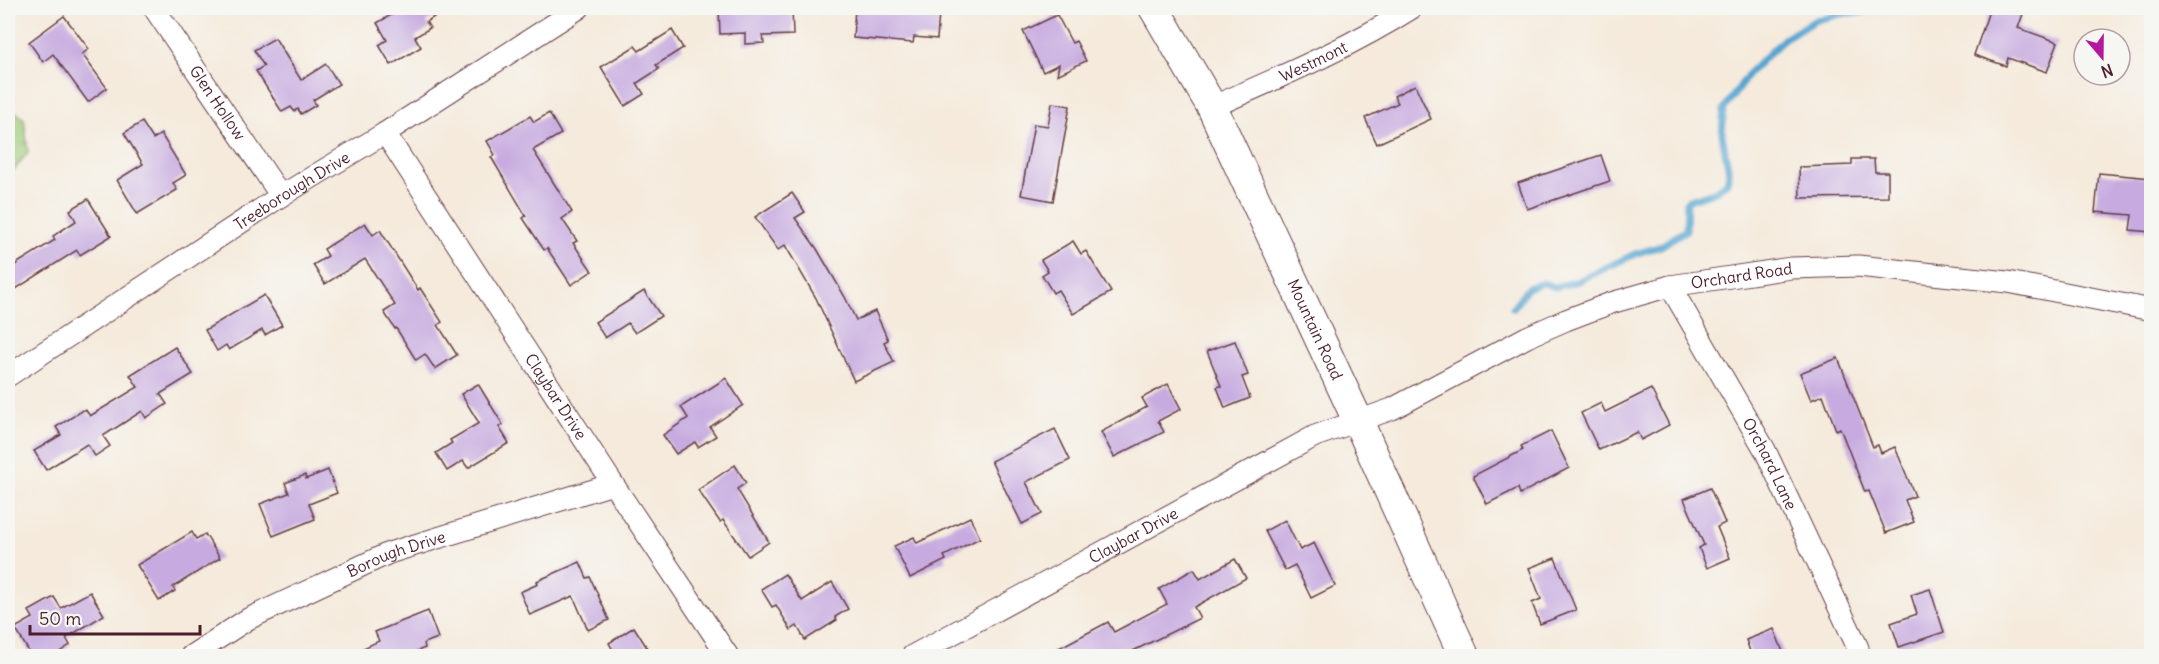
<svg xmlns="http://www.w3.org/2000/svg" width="2159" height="664" font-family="Delius,sans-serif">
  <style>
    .park { fill: url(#park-tufts); stroke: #757652; stroke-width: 1.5 }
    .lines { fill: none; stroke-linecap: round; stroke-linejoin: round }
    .stream { stroke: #59a5d1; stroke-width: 7 }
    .building { fill: #c7abe0 }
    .street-casing { stroke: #643d45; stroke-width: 23 }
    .secondary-casing { stroke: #643d45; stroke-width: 32 }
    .street { stroke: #fff; stroke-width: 21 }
    .secondary { stroke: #fff; stroke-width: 30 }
    .labels { text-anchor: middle; stroke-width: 4.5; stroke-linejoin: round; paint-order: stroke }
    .street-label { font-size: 16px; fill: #4a1f2b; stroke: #f6f6f2 }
  </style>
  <defs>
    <pattern id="park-tufts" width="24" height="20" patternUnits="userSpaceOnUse" patternTransform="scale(1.5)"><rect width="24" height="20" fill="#a0cd7a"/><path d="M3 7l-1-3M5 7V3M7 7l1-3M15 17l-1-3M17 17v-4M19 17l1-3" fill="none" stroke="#8bb06a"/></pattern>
  </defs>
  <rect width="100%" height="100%" fill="#f6f6f2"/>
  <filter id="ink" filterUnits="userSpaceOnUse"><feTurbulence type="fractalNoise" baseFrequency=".0167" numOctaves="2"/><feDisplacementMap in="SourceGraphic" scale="12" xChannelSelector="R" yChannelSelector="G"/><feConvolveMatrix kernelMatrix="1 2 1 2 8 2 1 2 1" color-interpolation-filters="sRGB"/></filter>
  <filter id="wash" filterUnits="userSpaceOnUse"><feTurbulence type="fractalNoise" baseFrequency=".008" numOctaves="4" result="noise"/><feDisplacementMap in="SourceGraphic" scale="24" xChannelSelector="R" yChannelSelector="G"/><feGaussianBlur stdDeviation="1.35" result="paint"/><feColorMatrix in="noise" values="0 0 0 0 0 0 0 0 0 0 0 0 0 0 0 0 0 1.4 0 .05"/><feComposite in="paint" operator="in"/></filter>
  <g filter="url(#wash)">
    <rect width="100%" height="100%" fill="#f5eadb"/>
    <path class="park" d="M8 106 24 119 28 152 14 170 8 171Z"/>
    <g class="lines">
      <path class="stream" d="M1513 308 1528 288 1543 283 1555 287 1578 281 1635 254 1661 246 1686 230 1687 201 1716 191 1727 182 1729 173 1722 134 1724 109 1750 72 1785 38 1816 20 1841 14 1863 12 1868 8"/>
    </g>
    <g id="blocks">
      <g class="building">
        <path d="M403 8H448L426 22 430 28 415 37 421 47 391 65 379 45 387 40 377 23Z"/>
        <path d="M761 8H792L793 35 763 36 764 43 745 44V33L720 34 719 10Z"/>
        <path d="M855 8 939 13 937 39 914 37 913 43 853 38Z"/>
        <path d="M1990 8H2025L2018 28 2058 42 2047 72 2008 58 2006 66 1974 55Z"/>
        <path d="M1057 15 1072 43 1076 41 1086 61 1057 75 1059 64 1043 72 1023 31Z"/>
        <path d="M64 16 89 49 82 54 107 88 88 102 53 54 43 62 29 42Z"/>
        <path d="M672 30 683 48 656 65 659 69 637 83 644 94 625 106 601 67 635 46 639 51Z"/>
        <path d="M275 38 301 80 326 64 339 84 313 100 316 105 301 114 298 109 294 111 291 107 282 112 256 71 264 66 254 50Z"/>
        <path d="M1415 85 1431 119 1377 144 1365 118 1398 103 1394 96Z"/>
        <path d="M1052 103 1070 106 1053 201 1021 195 1034 124 1048 126Z"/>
        <path d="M549 113 561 134 533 150 572 212 562 219 577 241 573 243 592 271 571 285 547 248 544 250 523 218 526 216 491 157 495 155 487 141 530 116 534 122Z"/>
        <path d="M142 122 153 139 161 134 186 175 173 183 177 190 137 214 117 180 143 164 124 133Z"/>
        <path d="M1601 155 1610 181 1527 209 1518 183Z"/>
        <path d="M1852 159H1874L1875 172H1888V197L1800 198 1799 167 1852 165Z"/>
        <path d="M2099 173 2151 178V232L2130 230 2132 215 2095 212Z"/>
        <path d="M792 193 805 212 795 218 817 249 845 297 856 320 875 311 888 340 884 342 894 362 854 381 816 298 785 245 778 250 755 217Z"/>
        <path d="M88 199 111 236 80 255 77 250 8 294V269L55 240 53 236 76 221 70 210Z"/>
        <path d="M365 223 373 235 380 230 418 290 420 288 442 322 438 325 457 355 435 369 425 354 416 360 396 328 395 329 384 312 395 305 365 259 325 284 313 265 328 256 324 249Z"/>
        <path d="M1073 241 1081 254 1086 251 1111 292 1073 314 1058 290 1053 293 1042 275 1048 271 1041 260Z"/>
        <path d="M644 291 661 316 635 333 628 323 605 338 595 322Z"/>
        <path d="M264 295 282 325 265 335 262 330 229 350 226 345 217 351 205 330Z"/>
        <path d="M1235 341 1248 375 1242 377 1250 398 1225 408 1217 387 1221 386 1207 351Z"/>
        <path d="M175 347 193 374 160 394 167 404 146 418 142 411 103 436 110 446 95 456 87 444 46 470 34 451 61 435 56 427 85 409 90 416 138 387 130 375Z"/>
        <path d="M1838 358 1873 447 1878 445 1881 453 1895 447 1915 496 1905 500 1914 522 1886 533 1869 491 1865 492 1840 428 1836 430 1823 395 1811 400 1800 373Z"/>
        <path d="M726 378 743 405 710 427 716 436 698 447 695 442 676 454 663 435 688 418 681 407Z"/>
        <path d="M478 384 503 425 499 427 509 443 468 468 463 461 447 471 436 453 452 443 450 440 479 423 461 394Z"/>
        <path d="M1168 384 1181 409 1158 421 1164 432 1114 457 1101 432 1147 407 1142 398Z"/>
        <path d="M1651 389 1669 425 1641 440 1637 432 1599 450 1581 413 1601 403 1605 412Z"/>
        <path d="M1055 429 1070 460 1026 482 1042 514 1022 524 991 461Z"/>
        <path d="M1551 431 1569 468 1520 494 1518 488 1487 504 1473 476 1523 450 1521 446Z"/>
        <path d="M735 465 746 483 737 489 769 542 748 556 723 520 720 522 698 490Z"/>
        <path d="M328 470 337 493 309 504 315 519 273 536 260 504 289 493 285 483 305 475 306 479Z"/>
        <path d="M1710 488 1725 523 1717 527 1730 558 1707 568 1699 548 1704 545 1684 499Z"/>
        <path d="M970 517 980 538 944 556 946 560 910 578 894 546 914 537 917 543Z"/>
        <path d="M1285 520 1300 550 1314 543 1335 586 1311 598 1295 565 1285 570 1265 531Z"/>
        <path d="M192 532 196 539 205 534 220 558 173 587 175 591 159 601 137 565Z"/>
        <path d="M1555 558 1576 610 1540 624 1532 603 1541 599 1529 568Z"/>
        <path d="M1235 559 1246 578 1194 607 1200 618 1133 651 1135 657H1042L1108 622 1114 632 1167 604 1159 589 1194 569 1200 579Z"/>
        <path d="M580 562 587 578 590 577 609 620 588 630 573 596 530 615 520 592 538 584 537 581Z"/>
        <path d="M785 574 802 601 832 582 848 609 835 617 837 620 805 640 797 626 791 630 776 605 772 607 761 589Z"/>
        <path d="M1930 589 1944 632 1899 647 1891 623 1917 614 1911 595Z"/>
        <path d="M90 592 104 615 66 638 70 645 52 657H32L15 628 33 618 29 611 54 597 61 608Z"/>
        <path d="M428 611 438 638 424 643 425 648 402 657H344L379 641 375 632Z"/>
        <path d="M634 627 653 657H617L609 643Z"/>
        <path d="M1774 629 1785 657H1752L1746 640Z"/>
      </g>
    </g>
  </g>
  <g filter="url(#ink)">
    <use href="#blocks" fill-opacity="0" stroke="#643d45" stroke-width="1.5"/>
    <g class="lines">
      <defs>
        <g id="street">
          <path id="s1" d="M154 8 281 196"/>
          <path id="s2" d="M1212 107C1280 77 1349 48 1412 8"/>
          <path id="s3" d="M385 133 613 484 728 656"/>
          <path id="s4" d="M1670 286 1765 450 1858 648"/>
          <path id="s5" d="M8 376 281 196 385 133 579 8"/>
          <path id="s6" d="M191 656 248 619 389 553 613 484"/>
          <path id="s7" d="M912 656 1315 436 1392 409 1527 337 1566 320 1611 303 1670 286 1791 268 1858 266 2008 282 2152 310"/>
        </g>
        <g id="secondary">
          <path id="s8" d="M1154 8 1212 107 1358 421 1464 656"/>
        </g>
      </defs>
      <use href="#street" class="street-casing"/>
      <use href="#secondary" class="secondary-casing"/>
      <use href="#street" class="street"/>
      <use href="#secondary" class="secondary"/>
    </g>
  </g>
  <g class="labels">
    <g class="street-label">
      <text dy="6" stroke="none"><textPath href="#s2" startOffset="111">Westmont</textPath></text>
      <text dy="6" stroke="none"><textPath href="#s1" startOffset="114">Glen Hollow</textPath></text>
      <text dy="6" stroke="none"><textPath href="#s5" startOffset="339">Treeborough Drive</textPath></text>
      <text dy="6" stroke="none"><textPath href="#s7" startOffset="918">Orchard Road</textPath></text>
      <text dy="6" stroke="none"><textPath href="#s8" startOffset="360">Mountain Road</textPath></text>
      <text dy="6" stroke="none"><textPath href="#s3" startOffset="314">Claybar Drive</textPath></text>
      <text dy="6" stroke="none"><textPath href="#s4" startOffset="204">Orchard Lane</textPath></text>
      <text dy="6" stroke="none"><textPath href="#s7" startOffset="252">Claybar Drive</textPath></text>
      <text dy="6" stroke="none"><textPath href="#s6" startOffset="230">Borough Drive</textPath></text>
    </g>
  </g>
  <rect width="2159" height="664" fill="none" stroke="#f6f6f2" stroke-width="30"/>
  <g transform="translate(2102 57) rotate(160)"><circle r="28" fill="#f6f6f2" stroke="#b1a0a2" stroke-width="1.5"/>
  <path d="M0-4.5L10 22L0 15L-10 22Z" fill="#b5179e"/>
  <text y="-9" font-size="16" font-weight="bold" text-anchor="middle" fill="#4a1f2b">N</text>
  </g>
  <path d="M30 625v9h170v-9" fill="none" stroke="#4a1f2b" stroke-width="3"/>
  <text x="39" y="625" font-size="18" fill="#4a1f2b" stroke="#f6f6f2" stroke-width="4.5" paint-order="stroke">50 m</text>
</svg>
